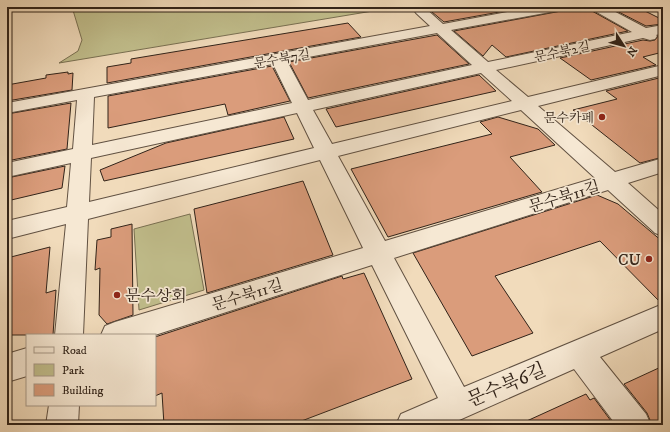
<svg xmlns="http://www.w3.org/2000/svg" width="670" height="432" font-family="'IM FELL DW Pica','Noto Serif KR',serif">
  <style>
    .green { fill: #c1be8c; stroke: #797052 }
    .building { fill: #da9c7b; stroke: #312319 }
    .lines { fill: none; stroke-linecap: round; stroke-linejoin: round }
    .minor-casing { stroke: #615142; stroke-width: 2 }
    .minor { fill: #f6e8d3; fill-rule: evenodd }
    .poi-dot { fill: #8f2418; stroke: #f6e8d3; stroke-width: 1.5 }
    .labels { text-anchor: middle; stroke-width: 3.5; stroke-linejoin: round; paint-order: stroke }
    .far-street-label { font-size: 13px; fill: #312319; stroke: #f6e8d3 }
    .far-poi-label { font-size: 13px; fill: #312319; stroke: #f6e8d3; text-anchor: end }
    .street-label { font-size: 16px; fill: #312319; stroke: #f6e8d3 }
    .poi-label { font-size: 16px; fill: #312319; stroke: #f6e8d3; text-anchor: end }
    .near-street-label { font-size: 19px; fill: #312319; stroke: #f6e8d3 }
  </style>
  <rect width="100%" height="100%" fill="#f1dbbb"/>
  <filter id="stains"><feTurbulence type="fractalNoise" baseFrequency=".005" numOctaves="4"/><feColorMatrix values="0 0 0 0 .2 0 0 0 0 .09 0 0 0 0 .02 0 0 0 .5 -.17"/></filter>
  <radialGradient id="worn" r=".72"><stop offset=".6" stop-color="#630" stop-opacity="0"/><stop offset="1" stop-color="#630" stop-opacity=".3"/></radialGradient>
  <g class="green">
    <path d="M72 7H397L59 63 78 51 82 40Z"/>
    <path d="M190 214 204 290 139 310 134 229Z"/>
  </g>
  <g class="building">
    <path d="M426 7H527L444 22Z"/>
    <path d="M563 7H590L592 11 628 31 506 57 492 45 483 56 454 31 556 12 561 11Z"/>
    <path d="M609 7H637L663 20V24L646 26Z"/>
    <path d="M348 23 361 37 107 83V67L131 63V59Z"/>
    <path d="M437 35 469 64 308 98 289 62Z"/>
    <path d="M663 35V52L643 57 656 65 591 80 560 58 643 40 650 41 655 40 658 36Z"/>
    <path d="M272 66 290 101 228 115 225 104 108 128V96Z"/>
    <path d="M68 72V74L73 73 72 90 7 101V85L46 78V75Z"/>
    <path d="M479 75 496 91 336 127 326 109Z"/>
    <path d="M663 77V157L640 163 573 110 617 99 606 91Z"/>
    <path d="M71 103 67 149 7 161V114Z"/>
    <path d="M284 117 294 139 104 181 100 170 166 143Z"/>
    <path d="M498 117 538 129 555 145 510 157 542 192 388 237 351 169 492 134 480 122Z"/>
    <path d="M65 166 62 188 7 201V178Z"/>
    <path d="M303 181 333 255 207 293 194 209Z"/>
    <path d="M597 195 618 204 663 242V303H661L600 241 495 276 533 333 472 356 413 253Z"/>
    <path d="M132 224 133 315 107 324 99 315 100 268 95 270 97 240 111 237V229Z"/>
    <path d="M50 247 46 293 56 290 53 335H7V258Z"/>
    <path d="M364 273 412 379 291 425H164L162 393 155 396V337L342 276 343 279Z"/>
    <path d="M663 366V425H652L647 413 624 384Z"/>
    <path d="M586 394 590 400 594 398 614 425H518Z"/>
  </g>
  <g class="lines">
    <defs>
      <g id="minor">
        <path d="M416 7H424L443 24 535 7H562L560 10 556 11 451 30 488 62 632 32 593 10 591 7H606L646 28 663 25V33L656 35 657 36 655 39 650 40 643 38 496 70 528 97 663 65V75L538 106 615 172 663 158V172L628 183 663 214V236L655 233 608 190 394 258 464 387 663 304V329L600 357 646 414 651 425H616L574 369 448 425H396L401 414 438 398 372 265 155 335H101L105 326 115 322 363 248 320 160 88 219 83 335H55L66 224 7 239V221L67 207 71 163 7 177V163L73 149 77 100 7 113V103L430 26 416 13 414 10ZM437 33 472 65 308 100 287 61ZM273 64 292 103 92 145 94 97ZM481 73 512 101 332 144 313 110ZM521 110 595 178 385 241 338 156ZM297 113 314 148 89 202 91 158Z"/>
        <path d="M27 348V376L7 382V354Z"/>
        <path d="M49 405H79L78 425H46Z"/>
      </g>
    </defs>
    <use href="#minor" class="minor-casing"/>
    <use href="#minor" class="minor"/>
  </g>
  <g class="poi-dot">
    <circle cx="602" cy="117" r="4"/>
    <circle cx="649" cy="259" r="4"/>
    <circle cx="117" cy="295" r="4"/>
  </g>
  <g class="labels">
    <g class="far-street-label">
      <text transform="translate(562 51) rotate(-12)" y="5">문수북2길</text>
      <text transform="translate(282 58) rotate(-10)" y="5">문수북7길</text>
    </g>
    <g class="far-poi-label">
      <text x="594" y="122">문수카페</text>
    </g>
    <g class="street-label">
      <text transform="translate(564 196) rotate(-17)" y="6">문수북11길</text>
      <text transform="translate(247 294) rotate(-17)" y="6">문수북11길</text>
    </g>
    <g class="poi-label">
      <text x="641" y="265">CU</text>
      <text x="125" y="301" text-anchor="start">문수상회</text>
    </g>
    <g class="near-street-label">
      <text transform="translate(506 384) rotate(-23)" y="7">문수북6길</text>
    </g>
  </g>
  <rect width="670" height="432" fill="none" stroke="#f1dbbb" stroke-width="24"/>
  <rect x="8" y="8" width="654" height="416" fill="none" stroke="#312319" stroke-width="2"/>
  <rect x="12" y="12" width="646" height="408" fill="none" stroke="#312319"/>
  <rect x="26" y="334" width="130" height="72" fill="#f6e8d3" stroke="#a79989"/>
  <rect x="34" y="347" width="20" height="6" fill="#f6e8d3" stroke="#a79989"/>
  <text x="62" y="354" font-size="12" fill="#312319">Road</text>
  <rect x="34" y="364" width="20" height="12" fill="#c1be8c" stroke="#a79989"/>
  <text x="62" y="374" font-size="12" fill="#312319">Park</text>
  <rect x="34" y="384" width="20" height="12" fill="#da9c7b" stroke="#a79989"/>
  <text x="62" y="394" font-size="12" fill="#312319">Building</text>
  <g transform="translate(624 46) rotate(126)" stroke="#f6e8d3" stroke-width="3" paint-order="stroke">
  <path d="M0-3L7 15L0 10L-7 15Z" fill="#312319"/>
  <text y="-6" font-size="11" font-weight="bold" text-anchor="middle" fill="#312319">N</text>
  </g>
  <rect width="100%" height="100%" filter="url(#stains)"/>
  <rect width="100%" height="100%" fill="url(#worn)"/>
</svg>
